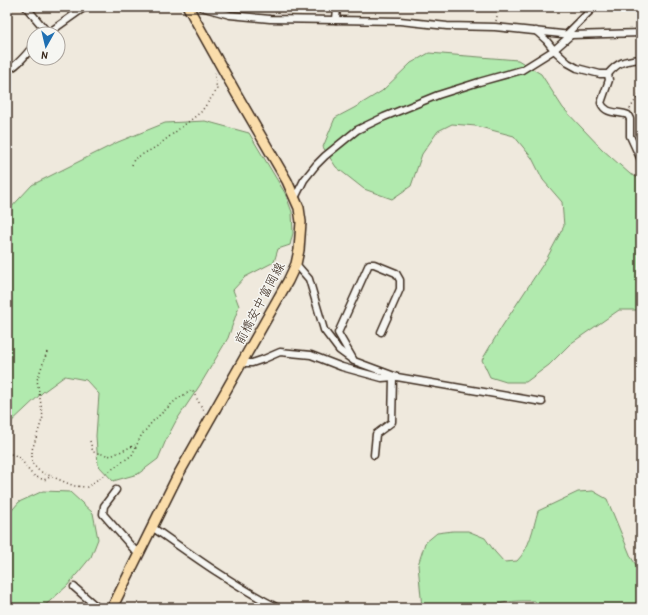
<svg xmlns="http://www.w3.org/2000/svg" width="648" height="615" font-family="'Patrick Hand','Klee One',sans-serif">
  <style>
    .green { fill: #b1eaae; stroke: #768a66 }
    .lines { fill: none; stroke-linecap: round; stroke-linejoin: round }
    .street-casing { stroke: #3b2a1e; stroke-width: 9 }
    .primary-casing { stroke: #3b2a1e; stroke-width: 12 }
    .path { stroke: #3b2a1e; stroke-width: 1.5; stroke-dasharray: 1 3; stroke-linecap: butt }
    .street { stroke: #f6f6f2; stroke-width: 6 }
    .primary { stroke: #faddab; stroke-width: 9 }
    .labels { text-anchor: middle; stroke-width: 3; stroke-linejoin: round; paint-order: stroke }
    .street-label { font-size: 13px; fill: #3b2a1e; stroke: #f6f6f2 }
  </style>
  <rect width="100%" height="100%" fill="#efe9dd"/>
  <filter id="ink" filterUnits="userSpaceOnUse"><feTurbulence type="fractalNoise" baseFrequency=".025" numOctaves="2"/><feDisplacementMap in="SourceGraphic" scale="8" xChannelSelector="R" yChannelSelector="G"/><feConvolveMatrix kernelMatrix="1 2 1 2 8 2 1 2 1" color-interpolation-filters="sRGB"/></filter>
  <g filter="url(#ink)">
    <g class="green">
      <path d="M429 53 518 60 541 74 563 108 602 149 630 174 641 179V313L637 310H619L570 344 549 365 526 382H506L490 377 482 360 501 328 547 258 564 226 562 202 543 180 532 158 514 136 476 126 452 124 438 131 422 154 411 186 392 199 364 189 336 167 323 147 335 118 354 108 382 91 411 63Z"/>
      <path d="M205 121 249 133 285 193 292 212 293 233 290 245 278 249 274 262 245 277 233 290 239 306 228 338 200 385 176 421 166 440 158 459 138 474 113 481 98 465 96 436 99 394 86 380 65 376 43 392 9 424 8 458 7 460V212L32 185 118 142 165 123Z"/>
      <path d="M43 491 70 492 93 513 98 539 91 557 67 586 42 608H7V516L19 502Z"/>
      <path d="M593 491 607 499 631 557 641 573V608H541L535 601C521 601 503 600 491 608H422L418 565 425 543 437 533 453 531H468L485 538 495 552 504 562 517 561C530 548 533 528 538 511L578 492Z"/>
    </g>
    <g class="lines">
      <defs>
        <g id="street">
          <path d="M26 7 48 33"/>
          <path d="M201 7 230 15 270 19 400 21 447 26 495 27 571 35 641 33"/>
          <path d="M336 20 337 7"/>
          <path d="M536 31 546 40 554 50 568 63 577 68 600 74H608C619 61 625 61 641 59"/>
          <path d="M47 34 85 7"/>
          <path d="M567 34 594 7"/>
          <path d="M7 70C17 67 27 53 34 45"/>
          <path d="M608 74 609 80 601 103C606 115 618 111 628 115L630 119V136L641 160"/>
          <path d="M295 198 304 180 316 165 325 156 357 130 384 117 438 95 479 82 522 70 554 50 571 35"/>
          <path d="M296 264 309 279 324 330 339 350 354 361 397 377 542 402"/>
          <path d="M353 359 338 333 369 264H374L396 273 400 280V289L381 332"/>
          <path d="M242 363H252L264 359 280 352 311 355 342 367 382 378 394 377"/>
          <path d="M374 455 376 434 392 422 393 377"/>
          <path d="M116 490 104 506 103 514 138 554"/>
          <path d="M152 527C193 556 233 585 278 608"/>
          <path d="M74 587 98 608"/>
        </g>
        <path id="primary" d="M112 608 177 477 288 281 296 264 299 250 301 222 299 208 287 181 236 93 188 7"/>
      </defs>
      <use href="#street" class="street-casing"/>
      <use href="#primary" class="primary-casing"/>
      <g class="path">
        <path d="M496 21 499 7"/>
        <path d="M630 109 641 91"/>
        <path d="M132 165 134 159 156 147 201 112 217 90 214 70"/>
        <path d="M47 352 37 380 43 417 32 450V463L39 471 74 486 87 487 132 455 141 436 152 422 176 400 192 390 205 413"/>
        <path d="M90 441 93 452 111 456 135 445"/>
        <path d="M7 453C24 456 22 464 32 474 35 477 40 478 44 480L52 476"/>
      </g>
      <use href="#street" class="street"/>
      <use href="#primary" class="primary"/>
    </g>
  </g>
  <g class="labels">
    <g class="street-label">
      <text transform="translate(259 303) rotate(-62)" y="5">前橋安中富岡線</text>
    </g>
  </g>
  <rect width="648" height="615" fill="none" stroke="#f6f6f2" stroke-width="24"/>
  <rect x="12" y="12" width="624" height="591" fill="none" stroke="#3b2a1e" stroke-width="1.5" filter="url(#ink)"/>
  <g transform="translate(46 46) rotate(188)"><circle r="19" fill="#f6f6f2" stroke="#aba49d"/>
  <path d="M0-3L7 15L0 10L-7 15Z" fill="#1f6fb2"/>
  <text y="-6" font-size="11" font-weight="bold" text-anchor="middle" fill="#3b2a1e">N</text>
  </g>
</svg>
